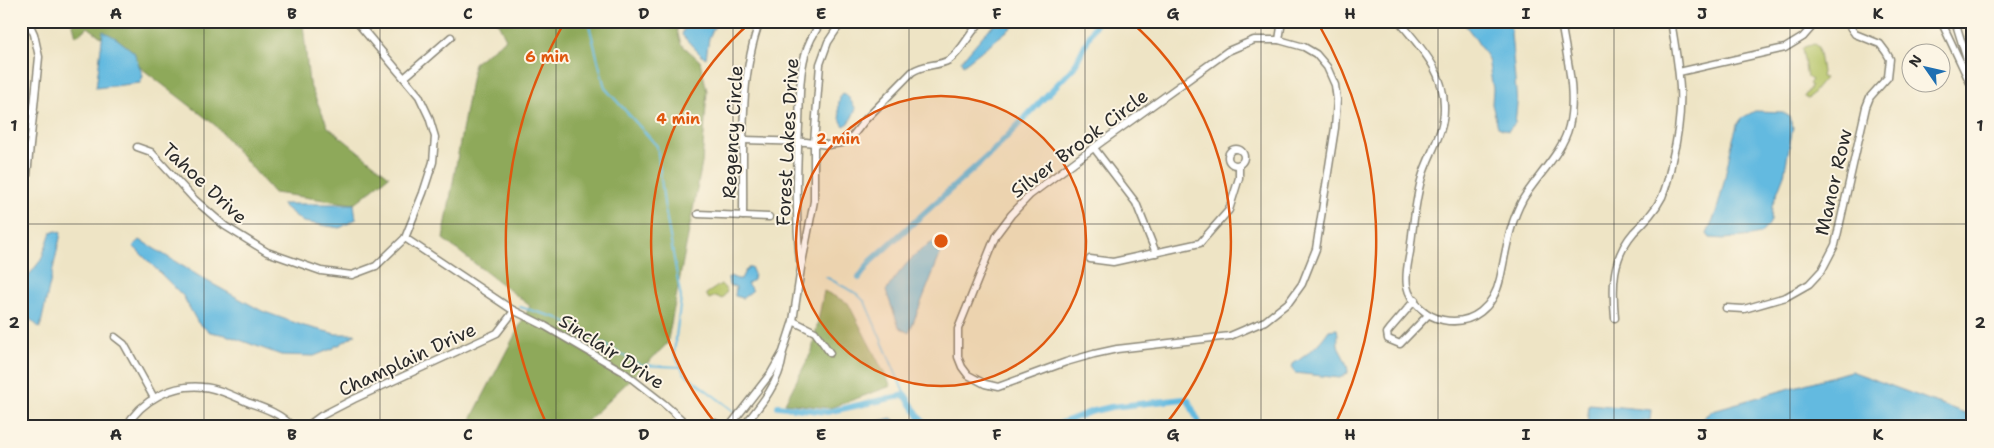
<svg xmlns="http://www.w3.org/2000/svg" width="1994" height="448" font-family="'Shantell Sans',sans-serif">
  <style>
    .green { fill: #b3c365; stroke: #6f7748 }
    .forest { fill: #8ea95a; stroke: #5c6a42 }
    .water { fill: #63bae0; stroke: #477286 }
    .lines { fill: none; stroke-linecap: round; stroke-linejoin: round }
    .stream { stroke: #63bae0; stroke-width: 2 }
    .canal { stroke: #63bae0; stroke-width: 6 }
    .minor-casing { stroke: #8c8878; stroke-width: 9 }
    .minor { stroke: #fff; stroke-width: 6 }
    .grid { fill: none; stroke: #2b2b2b; stroke-width: 1; stroke-opacity: 0.55 }
    .ring { fill: none; stroke: #df570e; stroke-width: 2.5 }
    .labels { text-anchor: middle; stroke-width: 4; stroke-linejoin: round; paint-order: stroke }
    .street-label { font-size: 19px; fill: #2b2b2b; stroke: #fcf5e5 }
    .centre { fill: #df570e; stroke: #fcf5e5; stroke-width: 2.5 }
    .ring-label { font-size: 15px; text-anchor: middle; font-weight: bold; fill: #df570e; stroke: #fcf5e5; stroke-width: 4; stroke-linejoin: round; paint-order: stroke }
    .neatline { fill: none; stroke: #2b2b2b; stroke-width: 2 }
    .grid-label { font-size: 16px; text-anchor: middle; font-weight: bold; fill: #2b2b2b }
  </style>
  <rect width="100%" height="100%" fill="#fcf5e5"/>
  <filter id="ink" filterUnits="userSpaceOnUse"><feTurbulence type="fractalNoise" baseFrequency=".02" numOctaves="2"/><feDisplacementMap in="SourceGraphic" scale="10" xChannelSelector="R" yChannelSelector="G"/><feConvolveMatrix kernelMatrix="1 2 1 2 8 2 1 2 1" color-interpolation-filters="sRGB"/></filter>
  <filter id="wash" filterUnits="userSpaceOnUse"><feTurbulence type="fractalNoise" baseFrequency=".0096" numOctaves="4" result="noise"/><feDisplacementMap in="SourceGraphic" scale="20" xChannelSelector="R" yChannelSelector="G"/><feGaussianBlur stdDeviation="1.12" result="paint"/><feColorMatrix in="noise" values="0 0 0 0 0 0 0 0 0 0 0 0 0 0 0 0 0 1.4 0 .05"/><feComposite in="paint" operator="in"/></filter>
  <g filter="url(#wash)">
    <rect width="100%" height="100%" fill="#eee4c5"/>
    <g class="green">
      <path d="M1814 44 1818 47 1822 72 1821 77 1825 78 1808 99 1804 97 1811 86 1809 84 1812 80 1807 77 1802 49 1804 47Z"/>
      <path d="M721 284 727 291 722 299 716 296 709 299 706 294Z"/>
    </g>
    <g class="forest">
      <path d="M72 21H295L303 24 309 83 328 127 389 176 354 204 274 193 215 125 88 27 76 36Z"/>
      <path d="M497 21H679L677 30 681 44 700 61 707 91 702 163 667 344 581 427H467L530 306 443 239 474 63 506 39Z"/>
      <path d="M824 291 848 303 891 386 830 408 785 403 812 351Z"/>
    </g>
    <g class="water">
      <path d="M686 21H717L709 38 706 58 701 55 682 35Z"/>
      <path d="M1000 21H1020L963 65 961 61 987 31Z"/>
      <path d="M1462 21H1510L1517 104 1515 123 1508 131 1498 127 1492 104 1493 89 1488 59 1475 38Z"/>
      <path d="M103 31 116 38 134 52 143 76 140 83 96 88Z"/>
      <path d="M843 93 847 95 856 109 849 123 844 126C838 119 836 99 843 93Z"/>
      <path d="M1755 111 1783 112 1789 117 1793 127 1784 175 1772 206 1771 221 1768 226 1760 234 1751 236 1725 239 1710 238 1707 234C1724 201 1726 161 1737 125L1742 118Z"/>
      <path d="M281 204H354L356 219 340 228 303 222Z"/>
      <path d="M57 231 61 233 40 328 21 311V285L41 260 51 232Z"/>
      <path d="M140 240 207 281 262 311 304 326 336 334H356L339 345H336L334 348 314 356 281 355 226 335 210 332 198 323 183 296 133 246Z"/>
      <path d="M936 241 941 247 940 255 909 333 899 327 886 291C897 274 917 248 936 241Z"/>
      <path d="M748 267H751L754 274 753 280 747 284 753 290 743 298 735 296 736 287 729 285 728 278 730 276 737 279H741L745 271 747 270Z"/>
      <path d="M1337 329C1339 335 1337 340 1338 345 1341 355 1348 362 1348 373L1340 378 1295 373 1292 369 1293 364C1308 354 1319 345 1329 330Z"/>
      <path d="M1851 371 1973 416V427H1805L1721 425 1699 421 1713 410Z"/>
      <path d="M1589 404 1651 410 1650 420 1637 423 1587 425Z"/>
      <path d="M891 418 905 427H854Z"/>
      <path d="M1166 420 1181 427H1101L1107 425Z"/>
    </g>
    <g class="lines">
      <g class="stream">
        <path d="M588 21 605 88 657 146 664 203 681 298 674 353 684 373 735 412"/>
        <path d="M826 277 857 294 865 302 905 395"/>
        <path d="M520 307 558 318 640 365 681 367"/>
      </g>
      <g class="canal">
        <path d="M859 278 870 262 993 151 1074 67 1097 21"/>
        <path d="M778 406 827 412 905 395 926 427"/>
        <path d="M1051 427 1090 412 1111 407 1184 399 1188 400 1201 427"/>
      </g>
    </g>
  </g>
  <g filter="url(#ink)">
    <g class="lines">
      <defs>
        <g id="minor">
          <path d="M1399 21C1420 47 1444 70 1444 106 1445 133 1429 153 1422 177 1415 201 1413 227 1410 252 1408 263 1405 274 1407 286 1410 302 1427 317 1443 320 1473 326 1494 306 1500 279 1506 252 1509 224 1523 199 1537 176 1563 152 1569 126 1577 93 1566 55 1561 21"/>
          <path d="M1941 21 1973 89"/>
          <path d="M1955 21 1973 79"/>
          <path d="M1254 40H1279L1304 47 1316 54 1327 67 1335 85 1337 100 1335 128 1316 249 1302 284 1289 302 1265 321 1230 336 1117 349 1094 354 1066 362 998 387 985 384 968 375 962 367 958 357V329L996 235 1011 215 1030 195 1100 143 1228 51Z"/>
          <path d="M1279 40 1282 21"/>
          <path d="M1679 72 1785 48 1803 37 1817 21"/>
          <path d="M404 78 451 37"/>
          <path d="M21 112H34"/>
          <path d="M744 140 806 142 828 145 842 143 851 138 865 120 912 72C925 63 937 67 949 60 963 51 969 32 982 21"/>
          <path d="M137 147 151 152 195 200 225 226 267 252 321 271 352 275 376 266 405 238 423 193 433 162 435 137 429 117 419 96 356 21"/>
          <path d="M1094 148 1136 203 1156 253"/>
          <circle cx="1236" cy="157" r="8"/>
          <path d="M21 196 27 175 39 57 34 34 28 21"/>
          <path d="M698 214 769 217"/>
          <path d="M743 216C744 155 738 78 760 21"/>
          <path d="M405 238 511 309 545 326 622 371 663 403 690 427"/>
          <path d="M1090 259 1113 262 1200 243 1229 210 1239 178V165"/>
          <path d="M800 261C795 215 797 170 799 124 800 101 799 77 805 55 808 43 815 31 822 21"/>
          <path d="M1415 300 1390 329 1387 333 1388 339 1400 344 1428 315"/>
          <path d="M1726 308 1744 309 1786 297 1809 284 1822 270 1835 245 1866 107 1870 97 1888 77 1890 59 1886 52 1880 44 1855 34 1846 21"/>
          <path d="M1615 318C1612 286 1612 257 1634 232 1645 221 1655 211 1662 197 1667 185 1670 172 1672 160 1686 106 1680 75 1671 21"/>
          <path d="M793 321 815 332 830 353"/>
          <path d="M115 337 124 344 154 398"/>
          <path d="M126 427C141 400 172 384 203 387 218 388 233 396 247 402 264 408 280 413 293 427"/>
          <path d="M306 427 321 416 354 399 497 333 514 311"/>
          <path d="M702 427 715 423 726 427"/>
          <path d="M729 427 771 373 783 352 793 321 801 268 814 201V143L820 64 828 42 842 21"/>
          <path d="M743 427C760 406 779 384 783 356"/>
        </g>
      </defs>
      <use href="#minor" class="minor-casing"/>
      <use href="#minor" class="minor"/>
    </g>
  </g>
  <path class="grid" d="M204 21V427M380 21V427M556 21V427M733 21V427M909 21V427M1085 21V427M1261 21V427M1438 21V427M1614 21V427M1790 21V427M21 224H1973"/>
  <circle cx="941" cy="241" r="145" fill="#df570e" fill-opacity=".12"/>
  <g class="ring">
    <circle cx="941" cy="241" r="145"/>
    <path d="M717 425A290 290 0 0 1 751 22M1131 22A290 290 0 0 1 1165 425"/>
    <path d="M547 425A435 435 0 0 1 564 23M1318 23A435 435 0 0 1 1335 425"/>
  </g>
  <g class="labels">
    <g class="street-label">
      <text transform="translate(732 132) rotate(-87)" y="7">Regency Circle</text>
      <text transform="translate(787 142) rotate(-87)" y="7">Forest Lakes Drive</text>
      <text transform="translate(1079 143) rotate(-37)" y="7">Silver Brook Circle</text>
      <text transform="translate(1833 182) rotate(-77)" y="7">Manor Row</text>
      <text transform="translate(205 183) rotate(43)" y="7">Tahoe Drive</text>
      <text transform="translate(612 351) rotate(33)" y="7">Sinclair Drive</text>
      <text transform="translate(407 359) rotate(-25)" y="7">Champlain Drive</text>
    </g>
  </g>
  <circle cx="941" cy="241" r="8" class="centre"/>
  <g class="ring-label">
    <text x="547" y="62">6 min</text>
    <text x="678" y="124">4 min</text>
    <text x="838" y="144">2 min</text>
  </g>
  <rect width="1994" height="448" fill="none" stroke="#fcf5e5" stroke-width="55"/>
  <g transform="translate(1926 68) rotate(304)"><circle r="24" fill="#fcf5e5" stroke="#a8a49b"/>
  <path d="M0-4L9 19L0 12L-9 19Z" fill="#1f6fb2"/>
  <text y="-8" font-size="14" font-weight="bold" text-anchor="middle" fill="#2b2b2b">N</text>
  </g>
  <rect x="28" y="28" width="1938" height="392" class="neatline"/>
  <g class="grid-label">
    <text x="116" y="19">A</text>
    <text x="292" y="19">B</text>
    <text x="468" y="19">C</text>
    <text x="644" y="19">D</text>
    <text x="821" y="19">E</text>
    <text x="997" y="19">F</text>
    <text x="1173" y="19">G</text>
    <text x="1350" y="19">H</text>
    <text x="1526" y="19">I</text>
    <text x="1702" y="19">J</text>
    <text x="1878" y="19">K</text>
    <text x="14" y="131">1</text>
    <text x="1980" y="131">1</text>
    <text x="14" y="328">2</text>
    <text x="1980" y="328">2</text>
    <text x="116" y="440">A</text>
    <text x="292" y="440">B</text>
    <text x="468" y="440">C</text>
    <text x="644" y="440">D</text>
    <text x="821" y="440">E</text>
    <text x="997" y="440">F</text>
    <text x="1173" y="440">G</text>
    <text x="1350" y="440">H</text>
    <text x="1526" y="440">I</text>
    <text x="1702" y="440">J</text>
    <text x="1878" y="440">K</text>
  </g>
</svg>
